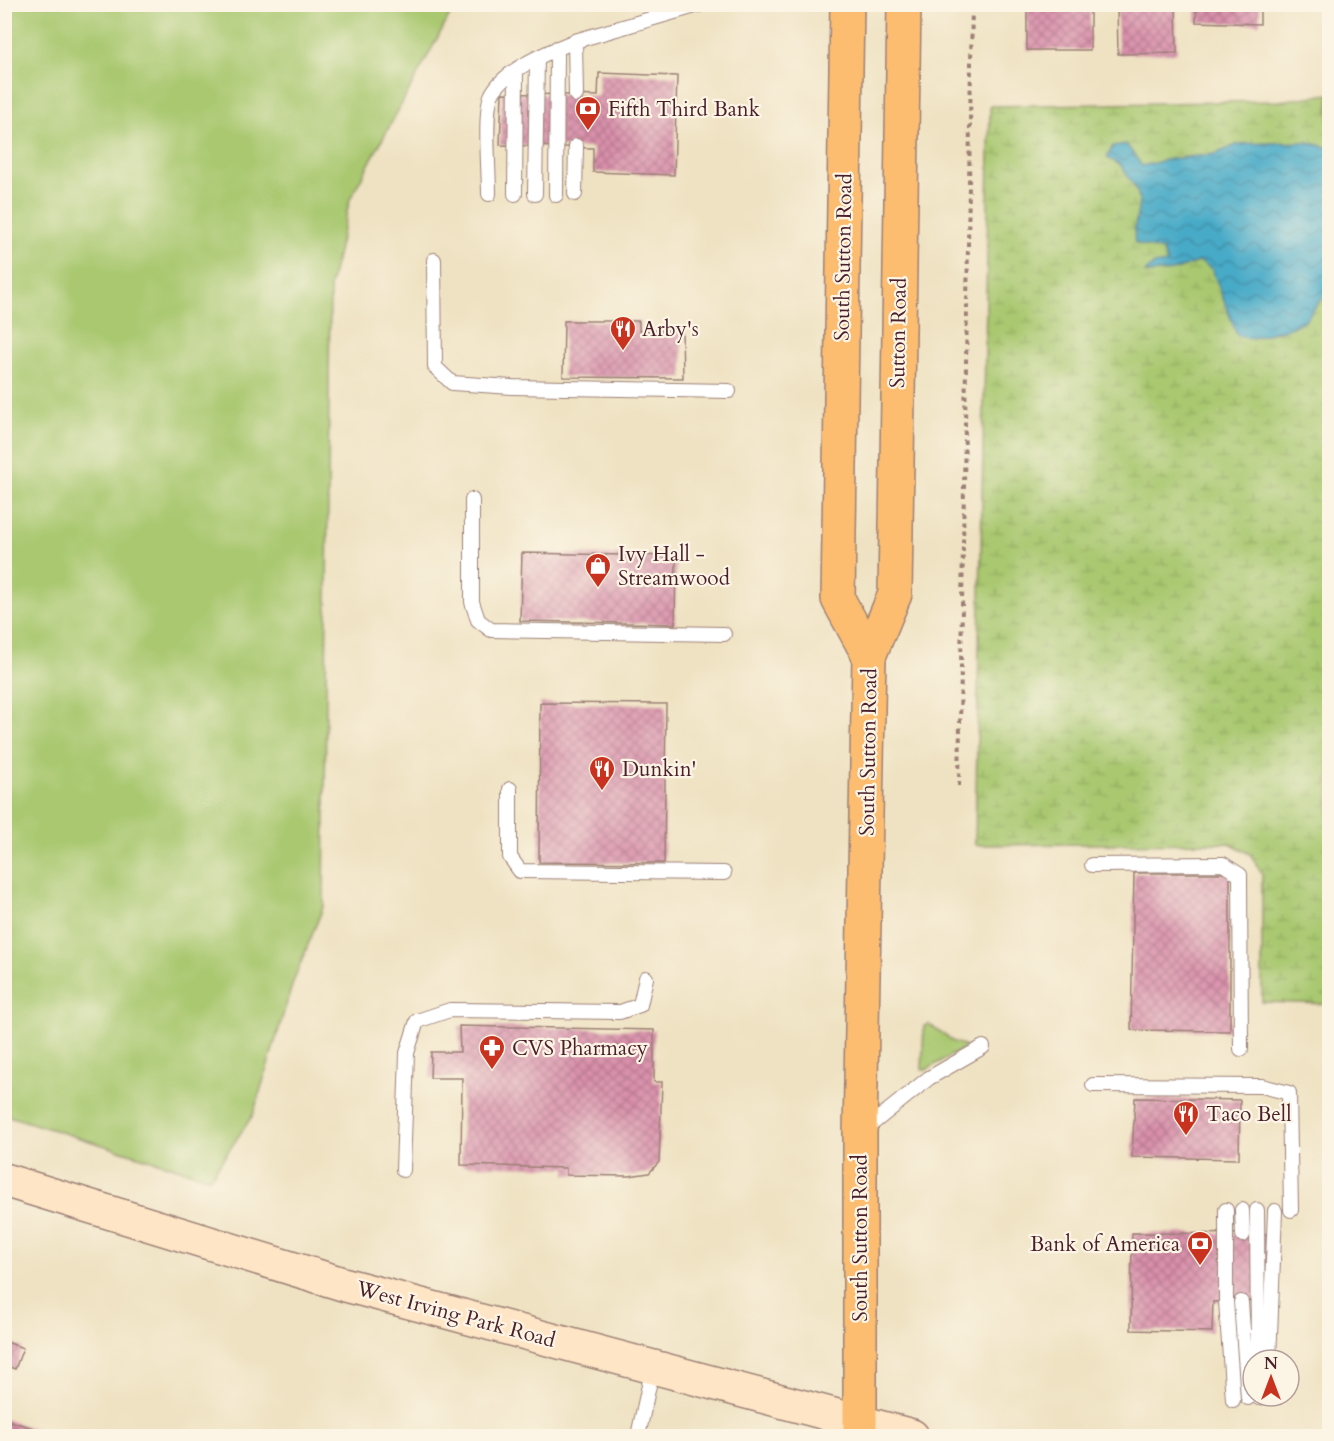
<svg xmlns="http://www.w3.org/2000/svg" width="1334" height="1441" font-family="Cardo,serif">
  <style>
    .grass { fill: #a9c870; stroke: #7a744e; stroke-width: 1.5 }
    .wetland { fill: url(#wetland-marsh); stroke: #7a744e; stroke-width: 1.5 }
    .water { fill: url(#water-waves); stroke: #486479; stroke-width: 1.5 }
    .building { fill: url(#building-cross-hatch) }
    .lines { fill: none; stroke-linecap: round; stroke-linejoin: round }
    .lane-casing { stroke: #9c8076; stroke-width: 16 }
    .secondary-casing { stroke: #9c8076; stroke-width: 36 }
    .primary-casing { stroke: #9c8076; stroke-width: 36 }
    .path { stroke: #9c8076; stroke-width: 4; stroke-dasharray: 4.5 4.5; stroke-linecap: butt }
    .lane { stroke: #fff; stroke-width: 14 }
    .secondary { stroke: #fee5c5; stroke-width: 33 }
    .primary { stroke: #fcbd6f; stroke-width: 33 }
    .labels { text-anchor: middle; stroke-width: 4.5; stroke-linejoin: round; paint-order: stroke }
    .poi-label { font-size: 21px; fill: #4a1f2b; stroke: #fcf5e5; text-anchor: start }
    .street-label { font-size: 21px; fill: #4a1f2b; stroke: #fcf5e5 }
  </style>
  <defs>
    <pattern id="wetland-marsh" width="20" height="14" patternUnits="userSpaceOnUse" patternTransform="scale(1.5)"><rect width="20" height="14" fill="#a9c870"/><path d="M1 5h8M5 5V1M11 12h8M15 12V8" fill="none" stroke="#93ab61"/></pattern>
    <pattern id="water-waves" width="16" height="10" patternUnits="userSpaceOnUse" patternTransform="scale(1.5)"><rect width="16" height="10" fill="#47aac7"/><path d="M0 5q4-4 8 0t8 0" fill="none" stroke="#3d8aa2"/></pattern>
    <pattern id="building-cross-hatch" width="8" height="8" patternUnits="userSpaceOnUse" patternTransform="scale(1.5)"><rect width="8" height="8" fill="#d990ab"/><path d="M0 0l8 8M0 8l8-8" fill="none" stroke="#b2758b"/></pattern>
  </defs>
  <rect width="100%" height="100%" fill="#fcf5e5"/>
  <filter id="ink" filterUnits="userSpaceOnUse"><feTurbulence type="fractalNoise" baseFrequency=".0167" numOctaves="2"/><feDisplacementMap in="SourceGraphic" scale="12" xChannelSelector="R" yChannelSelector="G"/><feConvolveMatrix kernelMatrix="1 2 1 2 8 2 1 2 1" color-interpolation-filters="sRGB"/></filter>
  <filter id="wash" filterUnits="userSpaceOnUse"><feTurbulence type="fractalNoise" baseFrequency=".008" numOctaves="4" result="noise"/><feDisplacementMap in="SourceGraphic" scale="24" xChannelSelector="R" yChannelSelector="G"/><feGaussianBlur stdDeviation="1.35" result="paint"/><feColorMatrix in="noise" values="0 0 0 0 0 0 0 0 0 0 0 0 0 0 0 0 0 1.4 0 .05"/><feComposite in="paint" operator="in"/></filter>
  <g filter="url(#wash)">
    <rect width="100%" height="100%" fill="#efe2c2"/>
    <g class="grass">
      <path d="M4 5H464L450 15 350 199 330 286 324 905 293 982 253 1115 210 1178 5 1115Z"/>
      <path d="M929 1024 954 1042 964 1045V1048L926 1070 922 1069 924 1026Z"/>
    </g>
    <path class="wetland" d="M1329 94V1004L1262 1002V874L1250 854 1230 843 975 845 990 106 1279 101Z"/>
    <path class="water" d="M1308 142 1329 148V290L1305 320 1292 327 1250 339 1237 335 1212 269 1200 261 1173 271 1145 273 1154 264H1167L1163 251 1135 243C1132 227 1139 215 1139 199 1138 186 1126 177 1121 165L1107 158 1113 146 1126 144 1142 166 1170 159 1215 154 1239 144Z"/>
    <g id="blocks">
      <g class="building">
        <rect x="1027" y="4" width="63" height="46"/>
        <path d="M1117 4H1176L1177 53 1118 54Z"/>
        <path d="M1197 4H1260V24L1196 22Z"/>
        <path d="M599 73 677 76 674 175 593 172V148L500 145 502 93 598 96Z"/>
        <path d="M564 321H639V331L682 330 683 378 563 377Z"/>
        <path d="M522 553 676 556 675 624 520 621Z"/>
        <path d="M540 703 666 704 664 863 539 862Z"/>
        <path d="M1134 873H1230V1031L1131 1030Z"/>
        <path d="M459 1026 654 1030V1082H662L659 1162 649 1173 629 1176 566 1175V1168L461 1165 462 1078H430L431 1052H460Z"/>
        <path d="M1135 1098 1240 1100 1239 1159 1132 1157Z"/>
        <path d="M1132 1233 1271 1234 1267 1300 1213 1302 1212 1332 1131 1330Z"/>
        <path d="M4 1341 23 1348 15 1369 4 1365Z"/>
        <path d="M4 1419 58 1436H4Z"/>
      </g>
    </g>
  </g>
  <g filter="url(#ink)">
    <use href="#blocks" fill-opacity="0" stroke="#9c8076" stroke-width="1.5"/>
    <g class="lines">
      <defs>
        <g id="lane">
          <path d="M576 95 575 41 702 4"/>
          <path d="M489 194C489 171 484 115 491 96 502 70 551 51 575 41"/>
          <path d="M515 194 516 71"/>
          <path d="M535 194 537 58"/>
          <path d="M575 194 576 146"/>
          <path d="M556 195 557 48"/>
          <path d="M434 260 435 367 452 383 512 387 729 391"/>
          <path d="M472 500V602L478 620 491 630 724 634"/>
          <path d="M510 789V857L520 871 724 873"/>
          <path d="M1092 865 1223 864 1240 875 1241 1049"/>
          <path d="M1093 1085 1262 1086 1289 1093 1291 1210"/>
          <path d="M863 1131 929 1078 983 1047"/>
          <path d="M403 1170 407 1053 417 1021 450 1010 620 1012 640 1005 646 978"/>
          <path d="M1226 1210V1301L1233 1400"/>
          <path d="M1242 1210 1243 1235"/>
          <path d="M1257 1210 1258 1360"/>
          <path d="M1241 1302 1248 1398"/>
          <path d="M1269 1360 1275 1211"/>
          <path d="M1259 1396V1398"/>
          <path d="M638 1436 653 1367"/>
        </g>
        <path id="secondary" d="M4 1180 346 1285 912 1436"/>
        <g id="primary">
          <path d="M847 4 838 599 869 656 860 1135V1436"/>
          <path d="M869 656 895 594 904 4"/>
        </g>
      </defs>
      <use href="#lane" class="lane-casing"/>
      <use href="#secondary" class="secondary-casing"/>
      <use href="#primary" class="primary-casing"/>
      <path class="path" d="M959 786 972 4"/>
      <use href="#lane" class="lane"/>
      <use href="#secondary" class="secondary"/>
      <use href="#primary" class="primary"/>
    </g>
  </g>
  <defs>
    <symbol id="bank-pin" viewBox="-11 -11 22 30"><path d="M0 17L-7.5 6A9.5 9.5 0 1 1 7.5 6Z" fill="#c8321e" stroke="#fcf5e5"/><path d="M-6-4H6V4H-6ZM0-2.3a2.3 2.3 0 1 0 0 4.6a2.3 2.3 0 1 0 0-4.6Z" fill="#fff"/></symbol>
    <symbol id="restaurant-pin" viewBox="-11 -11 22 30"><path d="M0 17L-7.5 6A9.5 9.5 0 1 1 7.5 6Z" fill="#c8321e" stroke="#fcf5e5"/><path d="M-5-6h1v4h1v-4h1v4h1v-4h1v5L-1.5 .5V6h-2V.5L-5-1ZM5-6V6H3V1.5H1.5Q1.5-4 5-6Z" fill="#fff"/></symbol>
    <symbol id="shop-pin" viewBox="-11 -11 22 30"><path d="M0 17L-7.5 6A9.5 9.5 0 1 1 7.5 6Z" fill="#c8321e" stroke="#fcf5e5"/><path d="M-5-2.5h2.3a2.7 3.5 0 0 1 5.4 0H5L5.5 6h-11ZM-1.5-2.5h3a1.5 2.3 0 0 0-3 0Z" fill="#fff"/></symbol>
    <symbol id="pharmacy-pin" viewBox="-11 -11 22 30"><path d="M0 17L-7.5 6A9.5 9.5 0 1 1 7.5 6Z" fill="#c8321e" stroke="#fcf5e5"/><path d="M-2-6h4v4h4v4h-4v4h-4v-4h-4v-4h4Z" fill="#fff"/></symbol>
  </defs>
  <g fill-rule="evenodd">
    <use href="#bank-pin" x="573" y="94" width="30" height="40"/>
    <use href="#restaurant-pin" x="608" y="314" width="30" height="40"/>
    <use href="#shop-pin" x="583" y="551" width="30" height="40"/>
    <use href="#restaurant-pin" x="587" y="754" width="30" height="40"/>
    <use href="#pharmacy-pin" x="477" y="1033" width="30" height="40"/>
    <use href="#restaurant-pin" x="1171" y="1099" width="30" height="40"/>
    <use href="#bank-pin" x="1185" y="1229" width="30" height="40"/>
  </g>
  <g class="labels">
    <g class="poi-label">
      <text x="608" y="116">Fifth Third Bank</text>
      <text x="642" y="336">Arby's</text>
      <text x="618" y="561">Ivy Hall -<tspan x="618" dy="24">Streamwood</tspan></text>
      <text x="622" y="776">Dunkin'</text>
      <text x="512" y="1055">CVS Pharmacy</text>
      <text x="1206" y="1121">Taco Bell</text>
      <text x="1180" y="1251" text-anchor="end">Bank of America</text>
    </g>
    <g class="street-label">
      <text transform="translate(843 257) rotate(-89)" y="7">South Sutton Road</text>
      <text transform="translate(898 333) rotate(-89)" y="7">Sutton Road</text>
      <text transform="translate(868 752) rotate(-89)" y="7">South Sutton Road</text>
      <text transform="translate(860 1238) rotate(-90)" y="7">South Sutton Road</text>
      <text transform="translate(456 1314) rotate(15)" y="7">West Irving Park Road</text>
    </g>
  </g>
  <rect width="1334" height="1441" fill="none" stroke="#fcf5e5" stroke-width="24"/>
  <g transform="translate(1271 1378)"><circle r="28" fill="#fcf5e5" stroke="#b59f9b" stroke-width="1.5"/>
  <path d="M0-4.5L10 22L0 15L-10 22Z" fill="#c8321e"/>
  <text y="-9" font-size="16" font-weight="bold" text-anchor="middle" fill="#4a1f2b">N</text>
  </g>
</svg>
